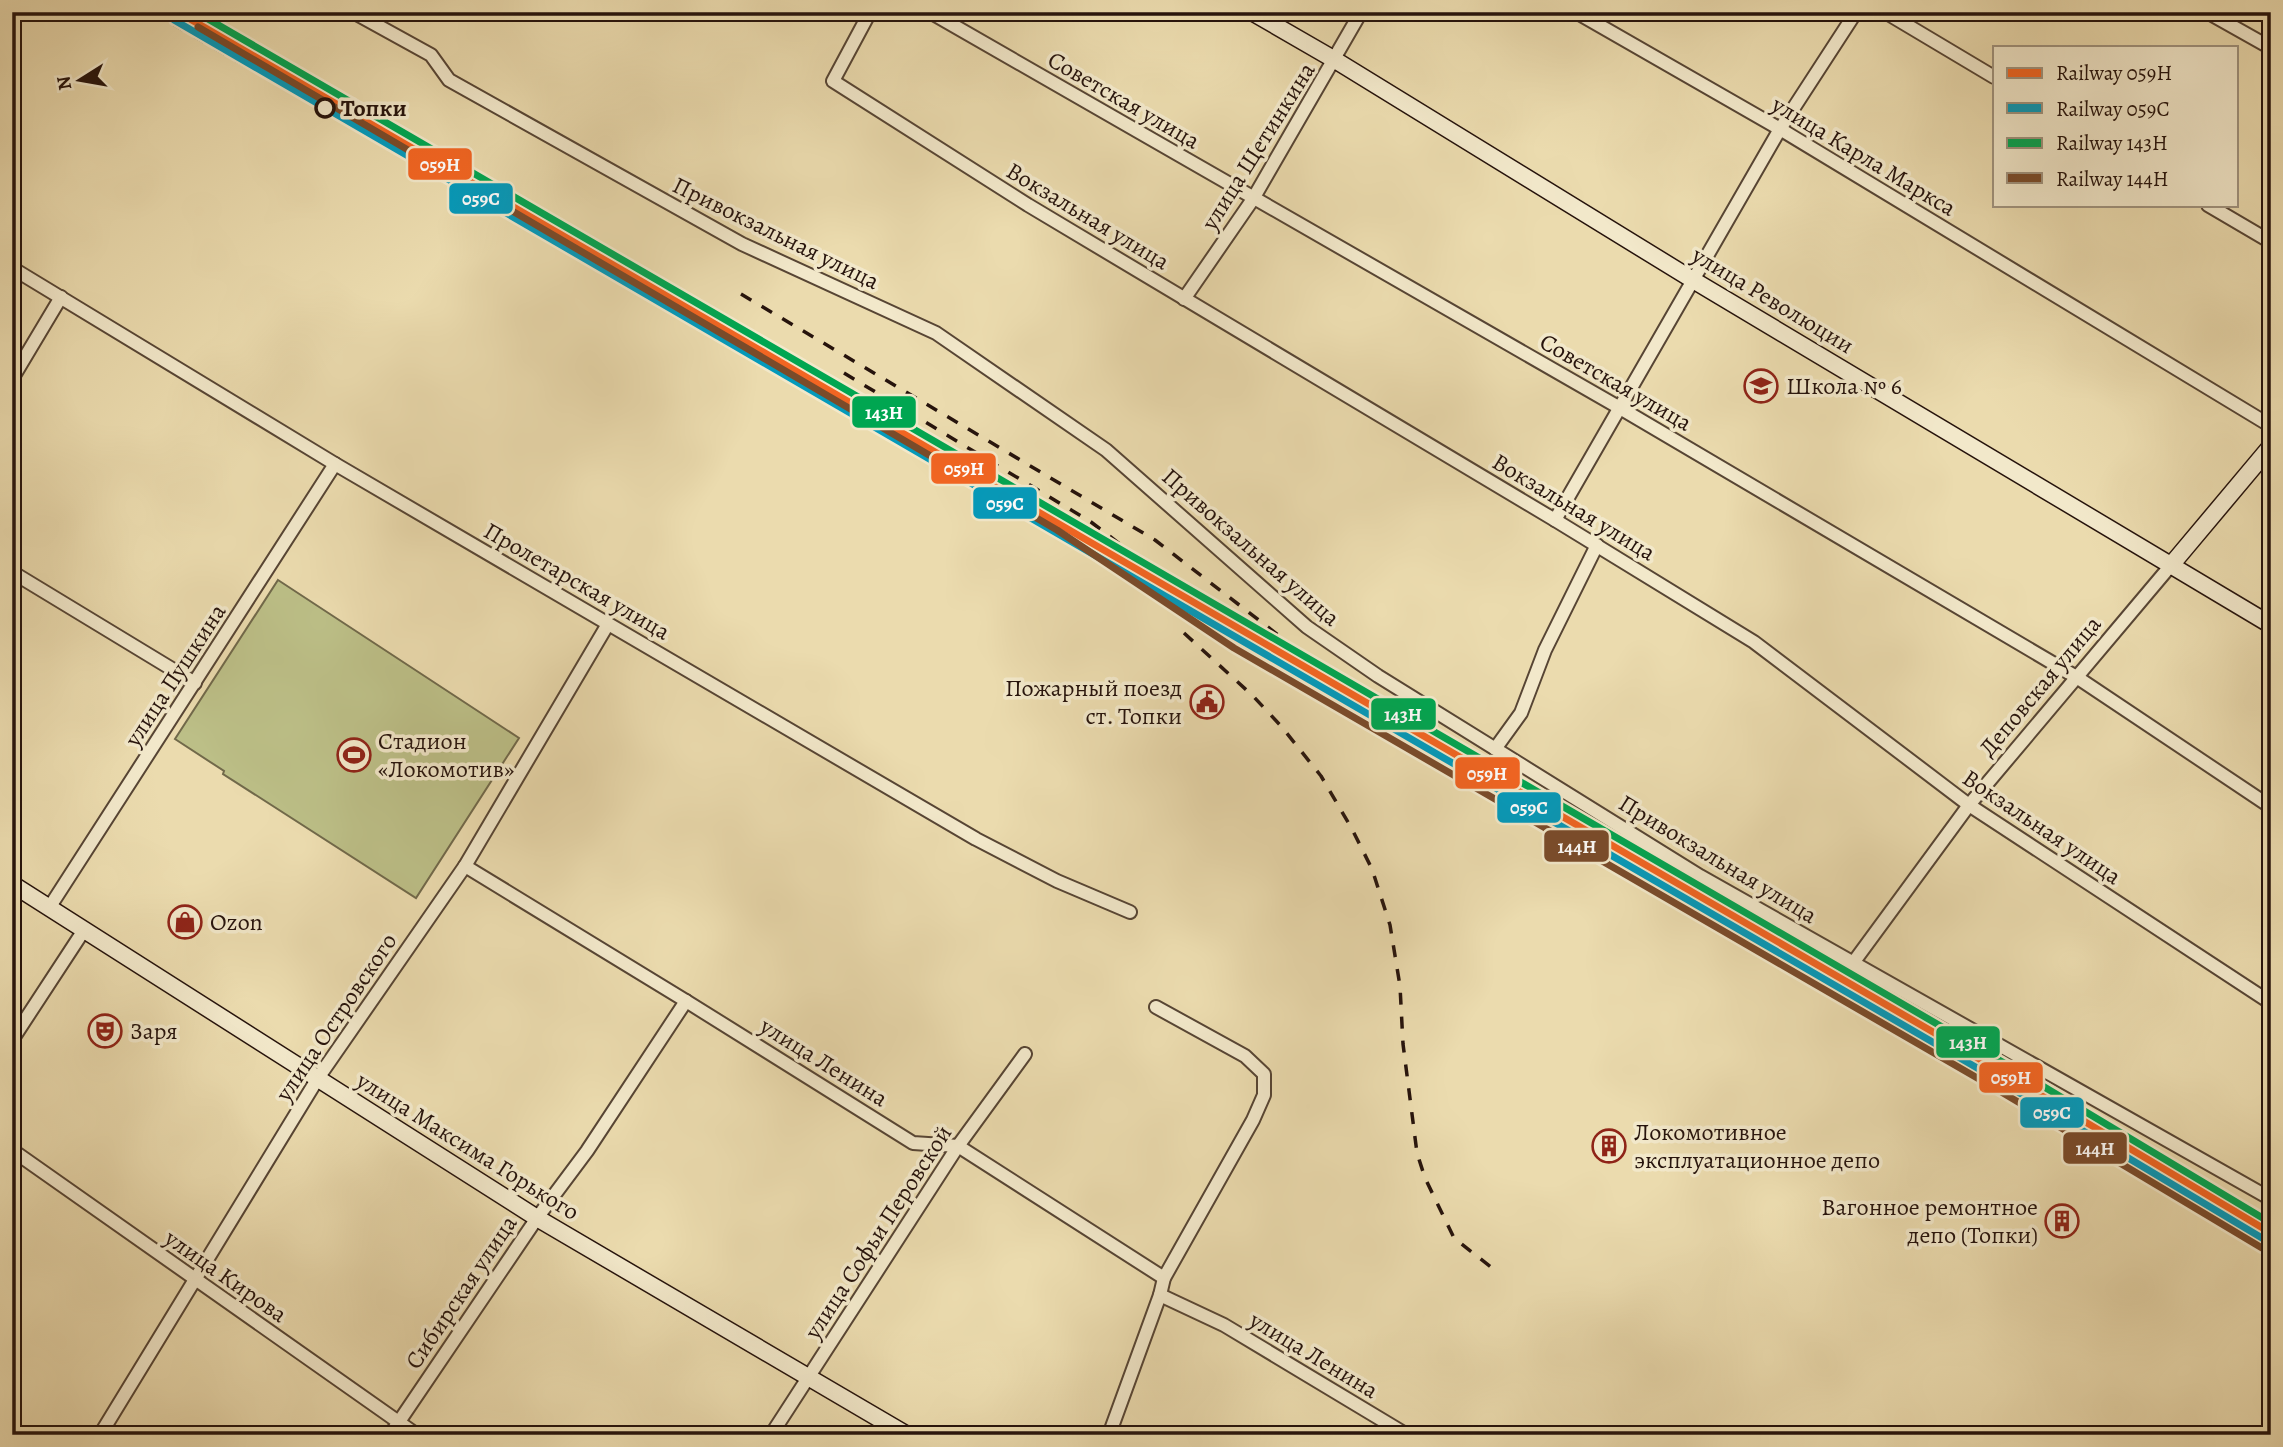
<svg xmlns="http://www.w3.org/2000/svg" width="2283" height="1447" font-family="Alegreya,serif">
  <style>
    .green { fill: #bcbf87; stroke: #71694a; stroke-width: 2 }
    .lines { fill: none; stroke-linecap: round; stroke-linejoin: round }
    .street-casing { stroke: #574534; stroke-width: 16 }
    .secondary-casing { stroke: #26130c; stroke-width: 19 }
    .street { stroke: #f2e8ca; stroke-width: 12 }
    .secondary { stroke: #f2e8ca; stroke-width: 16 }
    .rail { stroke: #26130c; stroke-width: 3.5; stroke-dasharray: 12 12; stroke-linecap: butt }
    .rail-1-casing { stroke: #f2e8ca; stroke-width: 12 }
    .rail-2-casing { stroke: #f2e8ca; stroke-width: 12 }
    .rail-3-casing { stroke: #f2e8ca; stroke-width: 12 }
    .rail-4-casing { stroke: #f2e8ca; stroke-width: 12 }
    .rail-1 { stroke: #f26522; stroke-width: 7 }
    .rail-2 { stroke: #049abb; stroke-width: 7 }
    .rail-3 { stroke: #00a651; stroke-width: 7 }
    .rail-4 { stroke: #7a4b2a; stroke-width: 7 }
    .stop-dot { fill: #f2e8ca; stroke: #26130c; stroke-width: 3.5 }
    .labels { text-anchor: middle; stroke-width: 7; stroke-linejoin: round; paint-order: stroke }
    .street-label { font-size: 24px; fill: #26130c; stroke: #f2e8ca }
    .stop-label { font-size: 24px; font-weight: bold; fill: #26130c; stroke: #f2e8ca; text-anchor: start }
    .poi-label { font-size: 24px; fill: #26130c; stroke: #f2e8ca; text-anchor: start }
    .line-badge { stroke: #f2e8ca; stroke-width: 2.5 }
    .badge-label { font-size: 19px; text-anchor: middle; font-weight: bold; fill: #fff }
  </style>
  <rect width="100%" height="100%" fill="#ebdbae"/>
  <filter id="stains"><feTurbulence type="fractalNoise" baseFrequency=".00286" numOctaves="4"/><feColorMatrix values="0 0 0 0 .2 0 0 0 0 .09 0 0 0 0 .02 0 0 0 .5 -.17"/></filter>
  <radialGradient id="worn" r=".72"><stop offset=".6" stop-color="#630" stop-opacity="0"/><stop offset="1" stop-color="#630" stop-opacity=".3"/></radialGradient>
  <path class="green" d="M278 580 519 738 416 898 223 774 224 771 175 739Z"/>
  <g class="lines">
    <defs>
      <g id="street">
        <path d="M353 12 431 55 449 80 742 244 936 333 1106 450 1307 627 1378 676 1700 876 2271 1199"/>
        <path d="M870 12 833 81 1028 205 1555 520 1754 642 1969 805 2271 1003"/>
        <path d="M930 12 1620 408 2078 678 2271 807"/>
        <path d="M1576 12 1780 129 2271 426"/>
        <path d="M1885 12 1994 77"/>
        <path d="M2207 12 2271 48"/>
        <path d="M2208 205 2271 242"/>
        <path d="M12 268 335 464 976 839 1057 881 1130 912"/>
        <path d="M1184 299 1253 199 1361 12"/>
        <path d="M12 379 61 297"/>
        <path d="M1555 520 1780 129 1856 12"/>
        <path d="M12 572 195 683"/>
        <path d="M1495 749 1521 713 1545 650 1597 545"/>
        <path d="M465 866 686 1001 913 1143 958 1146 1164 1278"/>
        <path d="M49 908 335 464"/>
        <path d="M1853 963 1969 805 2172 564"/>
        <path d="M12 1040 84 930"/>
        <path d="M12 1150 417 1435"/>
        <path d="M1160 1295 1224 1325 1407 1435"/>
        <path d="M100 1435 318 1078 465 866 608 624"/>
        <path d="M390 1435 537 1218 587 1151 686 1001"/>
        <path d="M771 1435 958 1146 1025 1054"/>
        <path d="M1109 1435 1160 1295 1164 1278 1253 1120 1264 1095V1074L1245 1056 1156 1007"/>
      </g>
      <g id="secondary">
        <path d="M1252 12 1335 60 1693 280 2271 625"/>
        <path d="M2172 564 2271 446"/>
        <path d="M12 884 537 1218 907 1435"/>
      </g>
    </defs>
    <use href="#street" class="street-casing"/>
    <use href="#secondary" class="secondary-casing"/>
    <use href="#street" class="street"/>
    <use href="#secondary" class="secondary"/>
    <g class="rail">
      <path d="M152 12 811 391 963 482 1106 552"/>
      <path d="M741 294 1155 540 1295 648 1346 679 1933 1021"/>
      <path d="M844 373 1091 522 1183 592"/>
      <path d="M1184 633 1253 696 1281 726 1321 776 1352 829 1372 869 1390 925 1400 986 1403 1044 1417 1153 1425 1178 1454 1238 1496 1271"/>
    </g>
    <defs>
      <path id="rail-1" d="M178 12 2007 1075 2271 1233"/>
      <path id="rail-2" d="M174 20 2003 1083 2267 1241"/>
      <path id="rail-3" d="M196 12 2011 1067 2271 1223"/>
      <path id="rail-4" d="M198 27 1057 530 1234 648 1998 1090 2262 1248"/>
    </defs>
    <use href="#rail-1" class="rail-1-casing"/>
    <use href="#rail-2" class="rail-2-casing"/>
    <use href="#rail-3" class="rail-3-casing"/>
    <use href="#rail-4" class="rail-4-casing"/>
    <use href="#rail-1" class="rail-1"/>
    <use href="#rail-2" class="rail-2"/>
    <use href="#rail-3" class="rail-3"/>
    <use href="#rail-4" class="rail-4"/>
  </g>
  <defs>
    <symbol id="school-ring" viewBox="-11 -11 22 22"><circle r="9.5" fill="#f2e8ca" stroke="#8f2418" stroke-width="1.5"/><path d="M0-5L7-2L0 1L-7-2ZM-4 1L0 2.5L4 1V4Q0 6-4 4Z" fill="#8f2418"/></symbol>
    <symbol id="civic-ring" viewBox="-11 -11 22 22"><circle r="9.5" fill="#f2e8ca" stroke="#8f2418" stroke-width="1.5"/><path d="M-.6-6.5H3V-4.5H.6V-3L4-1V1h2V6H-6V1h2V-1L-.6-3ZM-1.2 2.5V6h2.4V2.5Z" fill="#8f2418"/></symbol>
    <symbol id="stadium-ring" viewBox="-11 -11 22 22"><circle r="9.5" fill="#f2e8ca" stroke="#8f2418" stroke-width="1.5"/><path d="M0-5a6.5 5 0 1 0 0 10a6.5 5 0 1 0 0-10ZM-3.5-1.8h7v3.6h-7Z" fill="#8f2418"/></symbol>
    <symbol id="shop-ring" viewBox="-11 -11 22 22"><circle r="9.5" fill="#f2e8ca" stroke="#8f2418" stroke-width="1.5"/><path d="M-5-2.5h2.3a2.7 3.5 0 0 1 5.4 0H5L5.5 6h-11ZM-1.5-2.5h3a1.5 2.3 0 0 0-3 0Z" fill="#8f2418"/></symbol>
    <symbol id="theatre-ring" viewBox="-11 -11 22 22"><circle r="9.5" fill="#f2e8ca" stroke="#8f2418" stroke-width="1.5"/><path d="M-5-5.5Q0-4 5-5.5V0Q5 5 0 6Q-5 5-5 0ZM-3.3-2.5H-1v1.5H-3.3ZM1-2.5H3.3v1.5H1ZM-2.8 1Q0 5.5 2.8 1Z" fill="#8f2418"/></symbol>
    <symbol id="building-ring" viewBox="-11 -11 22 22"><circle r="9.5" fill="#f2e8ca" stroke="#8f2418" stroke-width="1.5"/><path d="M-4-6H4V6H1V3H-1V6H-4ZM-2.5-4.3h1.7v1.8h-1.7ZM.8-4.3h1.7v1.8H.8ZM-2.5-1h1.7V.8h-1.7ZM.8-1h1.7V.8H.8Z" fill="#8f2418"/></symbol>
  </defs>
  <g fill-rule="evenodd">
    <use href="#school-ring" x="1742" y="367" width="38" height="38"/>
    <use href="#civic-ring" x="1188" y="683" width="38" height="38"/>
    <use href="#stadium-ring" x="335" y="736" width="38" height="38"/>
    <use href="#shop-ring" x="166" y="903" width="38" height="38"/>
    <use href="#theatre-ring" x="86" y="1012" width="38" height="38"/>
    <use href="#building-ring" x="1590" y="1127" width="38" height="38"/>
    <use href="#building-ring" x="2043" y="1202" width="38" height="38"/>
  </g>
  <circle class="stop-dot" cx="325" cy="108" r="9"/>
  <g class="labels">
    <g class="street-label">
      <text transform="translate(1124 100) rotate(30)" y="8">Советская улица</text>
      <text transform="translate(1258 146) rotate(-58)" y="8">улица Щетинкина</text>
      <text transform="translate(1864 156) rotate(31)" y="8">улица Карла Маркса</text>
      <text transform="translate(1088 216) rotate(31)" y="8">Вокзальная улица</text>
      <text transform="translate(776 233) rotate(26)" y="8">Привокзальная улица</text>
      <text transform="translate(1773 300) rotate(31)" y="8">улица Революции</text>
      <text transform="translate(1616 382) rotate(30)" y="8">Советская улица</text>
      <text transform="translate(1574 507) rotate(31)" y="8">Вокзальная улица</text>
      <text transform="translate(1251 547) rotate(41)" y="8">Привокзальная улица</text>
      <text transform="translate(577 581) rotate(30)" y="8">Пролетарская улица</text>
      <text transform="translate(175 675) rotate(-57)" y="8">улица Пушкина</text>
      <text transform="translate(2040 686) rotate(-50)" y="8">Деповская улица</text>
      <text transform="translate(2042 827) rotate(34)" y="8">Вокзальная улица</text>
      <text transform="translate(1718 859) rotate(31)" y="8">Привокзальная улица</text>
      <text transform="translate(336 1017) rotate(-56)" y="8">улица Островского</text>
      <text transform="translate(824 1062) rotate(32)" y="8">улица Ленина</text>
      <text transform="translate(468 1146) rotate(32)" y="8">улица Максима Горького</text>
      <text transform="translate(878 1232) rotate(-57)" y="8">улица Софьи Перовской</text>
      <text transform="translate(226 1276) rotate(35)" y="8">улица Кирова</text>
      <text transform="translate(461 1292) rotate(-56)" y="8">Сибирская улица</text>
      <text transform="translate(1314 1355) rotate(31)" y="8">улица Ленина</text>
    </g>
    <g class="stop-label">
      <text x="341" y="116">Топки</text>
    </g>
    <g class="poi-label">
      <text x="1786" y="394">Школа № 6</text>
      <text x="1182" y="696" text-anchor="end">Пожарный поезд<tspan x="1182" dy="28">ст. Топки</tspan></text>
      <text x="378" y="749">Стадион<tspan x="378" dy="28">«Локомотив»</tspan></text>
      <text x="210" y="930">Ozon</text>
      <text x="130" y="1039">Заря</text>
      <text x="1634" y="1140">Локомотивное<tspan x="1634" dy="28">эксплуатационное депо</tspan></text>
      <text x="2038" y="1215" text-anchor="end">Вагонное ремонтное<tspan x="2038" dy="28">депо (Топки)</tspan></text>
    </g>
  </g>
  <g class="line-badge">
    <rect x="407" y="147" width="66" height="34" rx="7" fill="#f26522"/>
    <rect x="448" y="182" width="66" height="33" rx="7" fill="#049abb"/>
    <rect x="851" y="395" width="66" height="34" rx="7" fill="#00a651"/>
    <rect x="930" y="452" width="67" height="33" rx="7" fill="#f26522"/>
    <rect x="972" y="486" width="66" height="34" rx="7" fill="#049abb"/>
    <rect x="1370" y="697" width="67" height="34" rx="7" fill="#00a651"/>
    <rect x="1454" y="756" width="67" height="34" rx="7" fill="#f26522"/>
    <rect x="1496" y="791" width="66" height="33" rx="7" fill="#049abb"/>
    <rect x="1543" y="829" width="67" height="34" rx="7" fill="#7a4b2a"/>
    <rect x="1935" y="1025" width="66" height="34" rx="7" fill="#00a651"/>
    <rect x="1978" y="1061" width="66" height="33" rx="7" fill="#f26522"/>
    <rect x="2019" y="1096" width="66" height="33" rx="7" fill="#049abb"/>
    <rect x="2062" y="1131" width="66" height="34" rx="7" fill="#7a4b2a"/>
  </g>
  <g class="badge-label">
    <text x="440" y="171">059Н</text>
    <text x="481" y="205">059С</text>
    <text x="884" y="419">143Н</text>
    <text x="964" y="475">059Н</text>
    <text x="1005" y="510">059С</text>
    <text x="1403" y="721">143Н</text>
    <text x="1487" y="780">059Н</text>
    <text x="1529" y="814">059С</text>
    <text x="1577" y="853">144Н</text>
    <text x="1968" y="1049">143Н</text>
    <text x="2011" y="1084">059Н</text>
    <text x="2052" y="1119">059С</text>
    <text x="2095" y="1155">144Н</text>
  </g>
  <rect width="2283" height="1447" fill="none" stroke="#ebdbae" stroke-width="42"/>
  <rect x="14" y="14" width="2255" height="1419" fill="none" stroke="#26130c" stroke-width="3.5"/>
  <rect x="21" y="21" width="2241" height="1405" fill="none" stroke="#26130c" stroke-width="2"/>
  <rect x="1993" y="46" width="245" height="161" fill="#f2e8ca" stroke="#a0937e" stroke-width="2"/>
  <rect x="2007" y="68" width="35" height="10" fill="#f26522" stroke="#a0937e" stroke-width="2"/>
  <text x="2056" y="80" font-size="21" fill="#26130c">Railway 059Н</text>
  <rect x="2007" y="103" width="35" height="10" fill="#049abb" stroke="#a0937e" stroke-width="2"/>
  <text x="2056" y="116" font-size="21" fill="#26130c">Railway 059С</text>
  <rect x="2007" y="138" width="35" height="10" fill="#00a651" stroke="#a0937e" stroke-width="2"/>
  <text x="2056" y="150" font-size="21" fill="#26130c">Railway 143Н</text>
  <rect x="2007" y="173" width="35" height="10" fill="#7a4b2a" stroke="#a0937e" stroke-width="2"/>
  <text x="2056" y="186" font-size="21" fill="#26130c">Railway 144Н</text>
  <g transform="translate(80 80) rotate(259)" stroke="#f2e8ca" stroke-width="5" paint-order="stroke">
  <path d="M0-5L12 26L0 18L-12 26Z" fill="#26130c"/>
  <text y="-10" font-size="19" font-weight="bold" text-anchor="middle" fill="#26130c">N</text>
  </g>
  <rect width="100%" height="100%" filter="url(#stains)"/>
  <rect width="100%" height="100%" fill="url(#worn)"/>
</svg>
